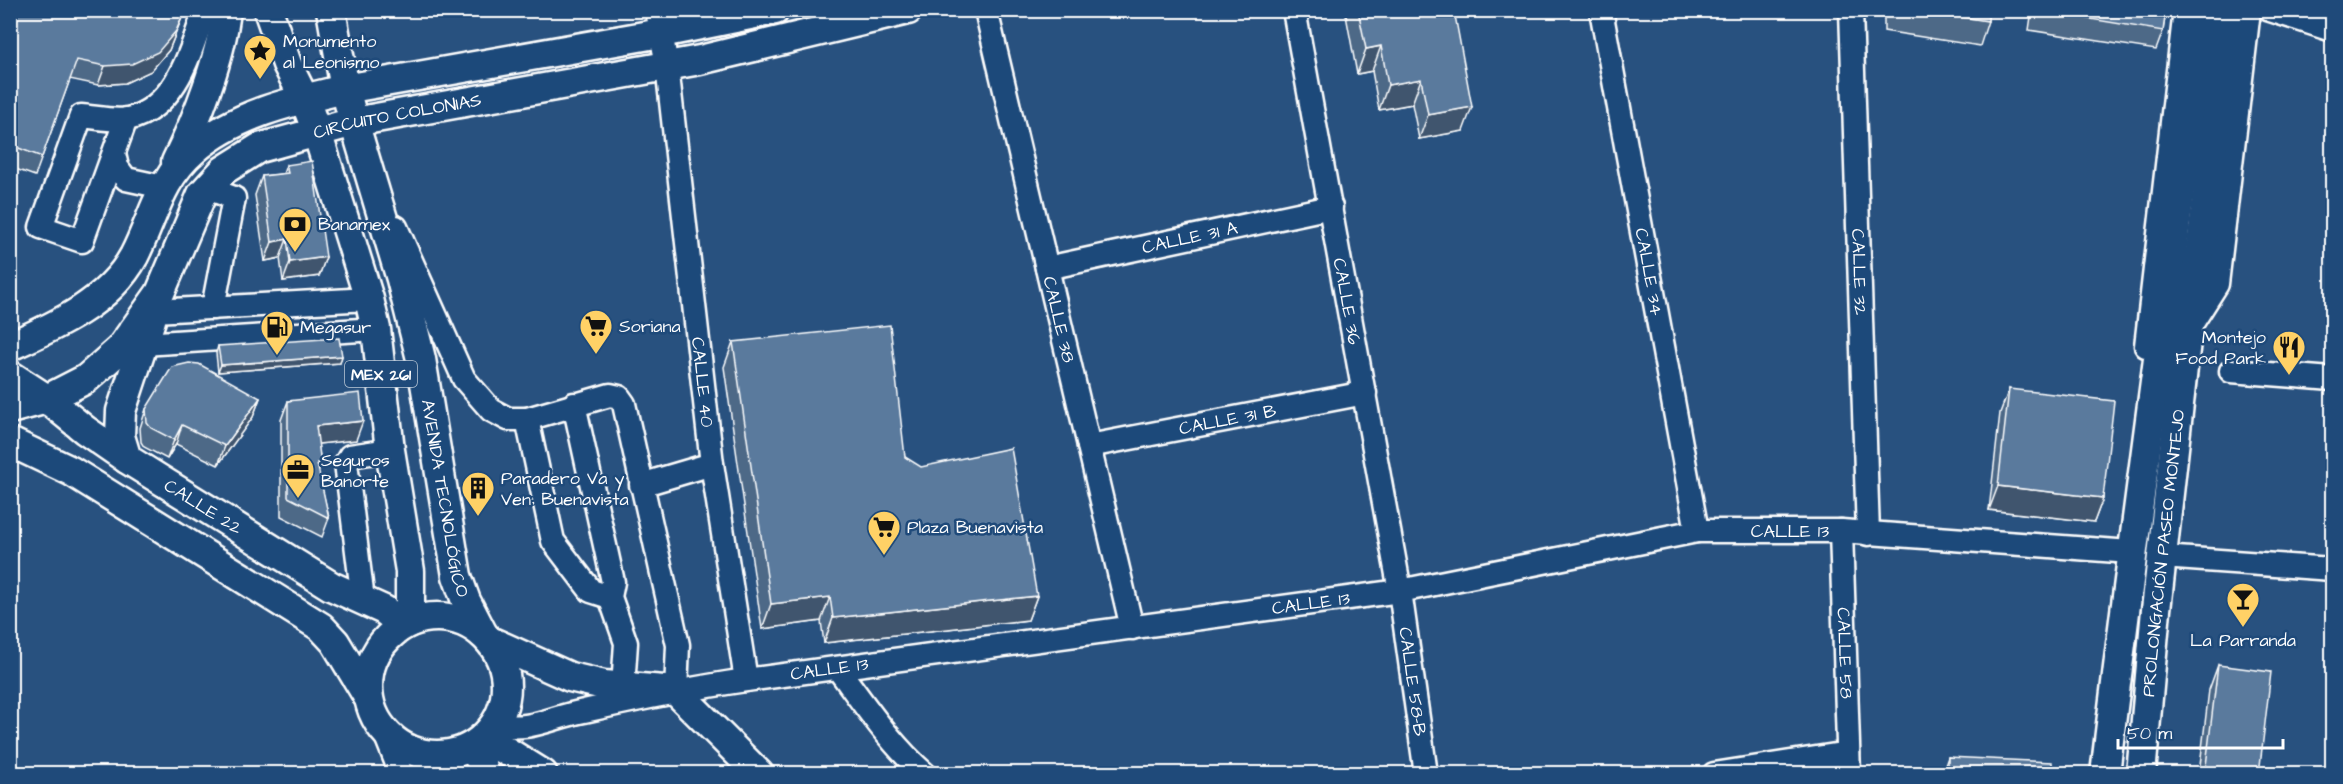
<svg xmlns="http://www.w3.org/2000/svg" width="2343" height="784" font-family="'Architects Daughter',sans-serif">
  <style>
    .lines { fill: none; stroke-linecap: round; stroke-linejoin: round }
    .minor-casing { stroke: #fff; stroke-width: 27 }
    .major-casing { stroke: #fff; stroke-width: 33 }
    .minor { stroke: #1f4a7a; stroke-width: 22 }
    .major { stroke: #1f4a7a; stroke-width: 28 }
    .wall { fill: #4d6987; stroke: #fff; stroke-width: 1.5 }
    .shaded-wall { fill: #3f556e; stroke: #fff; stroke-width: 1.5 }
    .building { fill: #5a7a9d; stroke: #fff; stroke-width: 1.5 }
    .labels { text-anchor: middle; stroke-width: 5; stroke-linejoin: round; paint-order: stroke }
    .shield { fill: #1f4a7a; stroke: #bcc9d7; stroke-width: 1.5 }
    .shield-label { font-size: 16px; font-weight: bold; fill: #fff }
    .poi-label { font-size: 18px; fill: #fff; stroke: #1f4a7a; text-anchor: start }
    .street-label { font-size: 18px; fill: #fff; stroke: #1f4a7a }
  </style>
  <rect width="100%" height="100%" fill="#28517f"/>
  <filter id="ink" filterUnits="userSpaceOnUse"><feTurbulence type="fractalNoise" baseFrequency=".0167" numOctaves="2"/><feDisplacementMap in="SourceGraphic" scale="12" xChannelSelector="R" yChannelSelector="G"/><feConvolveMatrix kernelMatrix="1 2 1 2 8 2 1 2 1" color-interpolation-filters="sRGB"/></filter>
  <g filter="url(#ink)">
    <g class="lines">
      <defs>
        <g id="minor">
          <path id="s1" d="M657 10 667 66 712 464 746 680"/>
          <path id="s2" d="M986 10 1132 628"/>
          <path id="s3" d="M1294 10 1400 591 1426 774"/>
          <path id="s4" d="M1601 10 1697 531"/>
          <path id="s5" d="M1851 10 1868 534"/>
          <path d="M2270 10 2332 30"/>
          <path d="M126 119 82 241 41 227 81 116C95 117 114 122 128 119 177 107 190 52 205 10"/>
          <path d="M114 154 117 167 126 179 163 187"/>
          <path d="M207 188 234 198 213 308"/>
          <path d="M396 227 464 379 491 410 508 419H527L610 395 619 397 624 404 678 645 676 691"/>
          <path id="s6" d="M1047 268 1331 207"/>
          <path d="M154 311 369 299"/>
          <path d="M2189 328 2217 284 2249 10"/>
          <path d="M143 344 376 329"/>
          <path d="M2146 346 2185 10"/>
          <path d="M2231 371 2332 379"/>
          <path d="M574 404 613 582 610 597 626 643 623 687"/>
          <path d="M527 419 553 541 591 591 610 597"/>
          <path id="s7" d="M1089 446 1365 393"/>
          <path d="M641 485 712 464"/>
          <path id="s8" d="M1841 531 1849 774"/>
          <path d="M2162 557 2332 569"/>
          <path d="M363 600 346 463 350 456 390 450"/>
          <path d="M838 669C864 704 891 745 925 774"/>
          <path id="s9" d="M495 725C534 731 548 718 584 711 638 699 692 688 746 680L1400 591 1697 531H1841L2131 552"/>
          <path d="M384 731 401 774"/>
          <path d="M1714 774 1848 753"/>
        </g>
        <g id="major">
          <path d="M268 10 287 64 304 98 317 132 369 299 376 329 390 450 410 571V622"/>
          <path id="s10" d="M331 10 345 89 354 122 401 279 421 359 457 576 466 601 483 634"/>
          <path d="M176 162C197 119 221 58 226 10"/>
          <path d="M10 346C56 326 109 302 134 256 154 217 159 180 194 150 235 114 293 101 345 89L661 33 775 10"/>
          <path id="s11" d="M10 375 47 399 85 430 127 459 331 586 384 610 403 625"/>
          <path id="s12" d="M10 409 47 399 86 379 120 349 160 293 202 194 224 170 259 148 354 122 700 60 908 10"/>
          <path d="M10 442 71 471 321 627 335 642 368 697"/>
          <path d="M127 459 120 436 121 411 151 320"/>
          <circle cx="437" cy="686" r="69"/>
          <path d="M490 641 570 677 604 685 676 691 759 774"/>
          <path d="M484 737 543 774"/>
          <path d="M469 748C478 755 484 761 483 774"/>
          <path d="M2105 774C2135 519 2172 265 2203 10"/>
          <path id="s13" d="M2141 774 2156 610 2187 332 2203 230 2228 10"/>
        </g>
      </defs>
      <use href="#minor" class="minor-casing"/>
      <use href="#major" class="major-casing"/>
      <use href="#minor" class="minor"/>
      <use href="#major" class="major"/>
    </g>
    <g class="wall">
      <path d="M10 10 183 15 169 50 151 71 125 83 98 85 70 79 35 176 10 167Z"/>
      <path d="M1345 10H1454L1463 131 1419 139 1412 104 1379 110 1372 71 1357 74Z"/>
      <path d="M1884 10H1988V21L1980 46 1884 31Z"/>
      <path d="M2032 10H2166L2163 31 2156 50 2029 30Z"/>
      <path d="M286 165 326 257 319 276 283 281 280 258 265 261 255 195 262 176 283 174Z"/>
      <path d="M733 342 905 457 1037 596 1028 620 824 643 821 621 762 629 724 367Z"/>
      <path d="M218 346 342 356 340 363 218 372 216 353Z"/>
      <path d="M2009 389 2103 498 2094 522 1989 510 2000 413Z"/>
      <path d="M260 398 253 417 218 465 176 444 167 459 144 447 141 442 140 428 146 409Z"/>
      <path d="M288 401 356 440 318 444 321 464 318 471 329 518 322 537 281 516V420Z"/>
      <path d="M2218 665 2259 774H2199L2209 690Z"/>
      <path d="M1948 757 2052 774H1942Z"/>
    </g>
    <g class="shaded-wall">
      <path d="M183 15 169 50 151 71 125 83 98 85 105 66Z"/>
      <path d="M1381 46 1372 71 1357 74 1366 49Z"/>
      <path d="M1421 79 1412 104 1379 110 1388 85Z"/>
      <path d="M1472 107 1463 131 1419 139 1428 115Z"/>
      <path d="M287 239 280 258 265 261 272 242Z"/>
      <path d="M326 257 319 276 283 281 290 262Z"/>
      <path d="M342 356 340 363 218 372 221 365Z"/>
      <path d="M260 398 253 417 218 465 225 446Z"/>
      <path d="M363 421 356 440 309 445 316 426Z"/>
      <path d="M182 425 176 444 167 459 174 440Z"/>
      <path d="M317 463 321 464 314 483Z"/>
      <path d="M1998 486 2103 498 2094 522 1989 510Z"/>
      <path d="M1037 596 1028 620 824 643 833 618Z"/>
      <path d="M830 597 821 621 762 629 771 604Z"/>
    </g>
    <g class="building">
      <path d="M10 10H184L183 15 176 31 158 52 132 64 105 66 77 60 42 157 16 147 10 163Z"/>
      <path d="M1358 10H1454L1472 107 1428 115 1421 79 1388 85 1381 46 1366 49Z"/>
      <path d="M1918 10H1988V21Z"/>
      <path d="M2036 10H2166L2163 31Z"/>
      <path d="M312 161 326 257 290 262 287 239 272 242 262 176 288 173 286 165Z"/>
      <path d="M890 325 905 457 921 467 1011 448 1037 596 833 618 830 597 771 604 733 342Z"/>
      <path d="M339 338 342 356 221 365 218 346Z"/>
      <path d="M189 363 199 364 260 398 225 446 182 425 174 440 151 428 147 423 146 409 172 367Z"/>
      <path d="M2009 389 2114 401 2103 498 1998 486Z"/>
      <path d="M360 393 363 421 316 426 321 464 317 463 329 518 288 497V401Z"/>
      <path d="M2218 665 2271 672 2259 774H2205Z"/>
      <path d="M1948 757 2052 762V774H1948Z"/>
    </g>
  </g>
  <defs>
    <symbol id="sight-pin" viewBox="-11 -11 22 30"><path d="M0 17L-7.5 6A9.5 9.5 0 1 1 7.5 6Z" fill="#ffd166" stroke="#1f4a7a"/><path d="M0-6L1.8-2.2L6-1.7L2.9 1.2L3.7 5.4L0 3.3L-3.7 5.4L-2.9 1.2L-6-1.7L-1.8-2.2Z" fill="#111"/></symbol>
    <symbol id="bank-pin" viewBox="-11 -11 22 30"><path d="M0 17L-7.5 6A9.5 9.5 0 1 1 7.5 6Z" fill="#ffd166" stroke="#1f4a7a"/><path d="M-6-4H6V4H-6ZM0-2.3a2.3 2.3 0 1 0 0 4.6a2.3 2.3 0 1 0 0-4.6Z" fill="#111"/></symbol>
    <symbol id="supermarket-pin" viewBox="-11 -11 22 30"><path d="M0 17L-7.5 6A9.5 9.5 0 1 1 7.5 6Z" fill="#ffd166" stroke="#1f4a7a"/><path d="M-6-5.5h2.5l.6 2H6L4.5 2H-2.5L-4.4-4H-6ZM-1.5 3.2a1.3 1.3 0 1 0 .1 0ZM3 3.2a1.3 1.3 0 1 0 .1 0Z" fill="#111"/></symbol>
    <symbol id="fuel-pin" viewBox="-11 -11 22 30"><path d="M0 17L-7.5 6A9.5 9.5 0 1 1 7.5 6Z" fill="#ffd166" stroke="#1f4a7a"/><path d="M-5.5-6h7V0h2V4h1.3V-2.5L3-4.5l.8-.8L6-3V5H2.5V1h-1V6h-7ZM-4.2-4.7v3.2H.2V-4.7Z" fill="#111"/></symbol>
    <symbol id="restaurant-pin" viewBox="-11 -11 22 30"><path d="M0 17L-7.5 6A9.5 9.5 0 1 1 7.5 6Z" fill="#ffd166" stroke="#1f4a7a"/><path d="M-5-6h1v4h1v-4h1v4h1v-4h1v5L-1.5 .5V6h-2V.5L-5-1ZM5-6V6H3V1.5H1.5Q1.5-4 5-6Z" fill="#111"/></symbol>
    <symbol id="office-pin" viewBox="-11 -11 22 30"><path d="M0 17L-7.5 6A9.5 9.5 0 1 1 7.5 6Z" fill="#ffd166" stroke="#1f4a7a"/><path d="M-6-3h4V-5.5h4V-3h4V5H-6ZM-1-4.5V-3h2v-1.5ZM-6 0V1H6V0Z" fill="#111"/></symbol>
    <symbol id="building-pin" viewBox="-11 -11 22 30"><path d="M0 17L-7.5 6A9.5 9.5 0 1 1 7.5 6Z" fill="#ffd166" stroke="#1f4a7a"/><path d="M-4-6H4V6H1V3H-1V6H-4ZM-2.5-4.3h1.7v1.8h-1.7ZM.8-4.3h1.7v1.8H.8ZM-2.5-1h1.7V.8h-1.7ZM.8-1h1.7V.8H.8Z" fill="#111"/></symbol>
    <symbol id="bar-pin" viewBox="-11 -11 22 30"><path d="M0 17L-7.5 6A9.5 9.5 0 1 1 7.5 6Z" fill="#ffd166" stroke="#1f4a7a"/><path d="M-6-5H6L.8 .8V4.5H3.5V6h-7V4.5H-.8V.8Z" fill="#111"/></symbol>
  </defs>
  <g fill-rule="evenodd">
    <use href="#sight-pin" x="241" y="32" width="38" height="52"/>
    <use href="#bank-pin" x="276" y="205" width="38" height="52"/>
    <use href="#supermarket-pin" x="577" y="307" width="38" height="52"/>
    <use href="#fuel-pin" x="258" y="308" width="38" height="52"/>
    <use href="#restaurant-pin" x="2270" y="328" width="38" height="52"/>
    <use href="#office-pin" x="279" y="451" width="38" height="52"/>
    <use href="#building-pin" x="459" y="469" width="38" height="52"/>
    <use href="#supermarket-pin" x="865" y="508" width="38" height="52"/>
    <use href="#bar-pin" x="2224" y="580" width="38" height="52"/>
  </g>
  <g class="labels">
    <rect class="shield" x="345" y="361" width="72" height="26" rx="4.5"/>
    <g class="shield-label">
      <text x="381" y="380">MEX 261</text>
    </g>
    <g class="poi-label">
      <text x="283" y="47">Monumento<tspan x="283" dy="21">al Leonismo</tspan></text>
      <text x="318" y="230">Banamex</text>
      <text x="619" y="332">Soriana</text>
      <text x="300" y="333">Megasur</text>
      <text x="2266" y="343" text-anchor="end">Montejo<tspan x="2266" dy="21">Food Park</tspan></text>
      <text x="321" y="466">Seguros<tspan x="321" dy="21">Banorte</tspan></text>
      <text x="501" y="484">Paradero Va y<tspan x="501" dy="21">Ven: Buenavista</tspan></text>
      <text x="907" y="533">Plaza Buenavista</text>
      <text x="2243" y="646" text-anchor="middle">La Parranda</text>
    </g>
    <g class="street-label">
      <text dy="6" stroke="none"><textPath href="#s12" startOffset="520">CIRCUITO COLONIAS</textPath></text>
      <text dy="6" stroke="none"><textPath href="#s6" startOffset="146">CALLE 31 A</textPath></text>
      <text dy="6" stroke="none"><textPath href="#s4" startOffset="266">CALLE 34</textPath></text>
      <text dy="6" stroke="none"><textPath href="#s5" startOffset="262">CALLE 32</textPath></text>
      <text dy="6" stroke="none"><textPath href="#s3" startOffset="296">CALLE 36</textPath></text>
      <text dy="6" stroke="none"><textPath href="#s2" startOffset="318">CALLE 38</textPath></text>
      <text dy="6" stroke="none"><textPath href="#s1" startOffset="375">CALLE 40</textPath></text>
      <text dy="6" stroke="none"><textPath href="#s7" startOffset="141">CALLE 31 B</textPath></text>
      <text dy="6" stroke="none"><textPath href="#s10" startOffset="502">AVENIDA TECNOLÓGICO</textPath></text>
      <text dy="6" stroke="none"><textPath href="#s11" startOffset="234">CALLE 22</textPath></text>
      <text dy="6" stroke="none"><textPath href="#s9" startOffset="1312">CALLE 13</textPath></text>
      <text dy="6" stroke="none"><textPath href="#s13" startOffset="222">PROLONGACIÓN PASEO MONTEJO</textPath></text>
      <text dy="6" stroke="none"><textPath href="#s9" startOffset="826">CALLE 13</textPath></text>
      <text dy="6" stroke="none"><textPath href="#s8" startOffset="122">CALLE 58</textPath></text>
      <text dy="6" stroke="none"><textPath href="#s9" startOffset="340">CALLE 13</textPath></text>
      <text dy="6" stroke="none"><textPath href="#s3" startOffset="682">CALLE 58-B</textPath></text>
    </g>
  </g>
  <rect width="2343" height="784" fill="none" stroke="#1f4a7a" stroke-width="36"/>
  <rect x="18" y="18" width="2307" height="748" fill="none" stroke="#fff" stroke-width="2" filter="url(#ink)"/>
  <path d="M2118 739v9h165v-9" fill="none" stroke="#ffffff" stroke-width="3"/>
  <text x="2127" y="739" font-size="18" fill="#ffffff" stroke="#1f4a7a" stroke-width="4.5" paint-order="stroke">50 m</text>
</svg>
